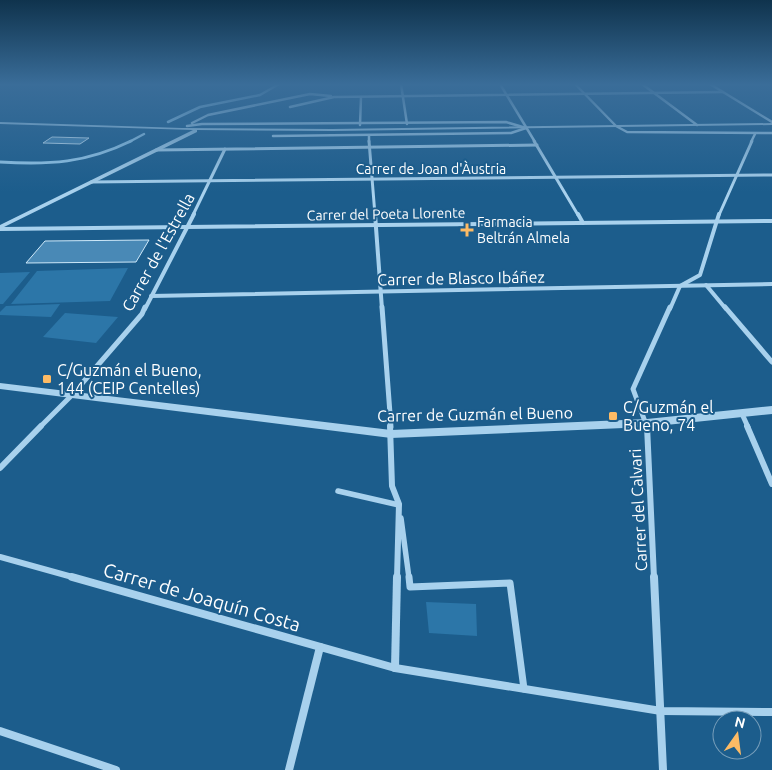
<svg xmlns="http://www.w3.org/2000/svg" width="772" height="770" font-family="Ubuntu,sans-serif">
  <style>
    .green { fill: #2c76a8 }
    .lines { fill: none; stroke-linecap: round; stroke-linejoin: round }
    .stream-far1 { stroke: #9bceef; stroke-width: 2.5 }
    .stream { stroke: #9bceef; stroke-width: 3 }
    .building { fill: #4989b6; stroke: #cde8f9 }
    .pedestrian-far1 { stroke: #a8d1ed; stroke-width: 5.5 }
    .pedestrian { stroke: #a8d1ed; stroke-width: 7 }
    .minor-far5 { stroke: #a8d1ed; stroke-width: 2.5 }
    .minor-far4 { stroke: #a8d1ed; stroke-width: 3 }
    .minor-far3 { stroke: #a8d1ed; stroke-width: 4 }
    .minor-far2 { stroke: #a8d1ed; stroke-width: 5 }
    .minor-far1 { stroke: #a8d1ed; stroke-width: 6 }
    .minor { stroke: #a8d1ed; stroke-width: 8 }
    .tertiary { fill: #a8d1ed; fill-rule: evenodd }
    .poi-dot { fill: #fdbb65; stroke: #1c5d8c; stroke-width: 2 }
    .labels { text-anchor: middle; stroke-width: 4; stroke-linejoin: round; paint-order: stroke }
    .far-street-label { font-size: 14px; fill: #fff; stroke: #1c5d8c }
    .far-poi-label { font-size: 14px; fill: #fff; stroke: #1c5d8c; text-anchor: start }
    .street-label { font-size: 16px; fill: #fff; stroke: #1c5d8c }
    .poi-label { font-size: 16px; fill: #fff; stroke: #1c5d8c; text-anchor: start }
    .near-street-label { font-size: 19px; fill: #fff; stroke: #1c5d8c }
  </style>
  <rect width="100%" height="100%" fill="#1c5d8c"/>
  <g class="green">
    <path d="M128 268 110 301 11 304 37 271Z"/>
    <path d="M30 272 3 304H0V273Z"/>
    <path d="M60 304 51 317 0 315V312L6 306Z"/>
    <path d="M65 313 118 317 96 343 43 337Z"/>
    <path d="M426 602 476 604 477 636 429 633Z"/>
  </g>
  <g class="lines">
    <g class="stream-far1">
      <path d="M168 122 200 107 260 95 279 84"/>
      <path d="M129 142 144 134"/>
    </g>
    <path class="stream" d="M0 162C50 165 86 163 131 141"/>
  </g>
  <g class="building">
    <path d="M52 137 89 138 80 144 43 143Z"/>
    <path d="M149 240 136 262 26 263 45 241Z"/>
  </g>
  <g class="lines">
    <g class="pedestrian-far1">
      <path d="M338 491 399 505"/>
      <path d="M401 518 409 578"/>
    </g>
    <path class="pedestrian" d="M409 577 410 587 510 583 524 689"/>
    <g class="minor-far5">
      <path d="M401 84 407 124"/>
      <path d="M500 84 535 142"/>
      <path d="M575 84 616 126 627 132 772 133"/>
      <path d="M642 84 697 125"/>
      <path d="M710 84 772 122"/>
      <path d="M290 107 334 97 723 92"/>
      <path d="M192 123 208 115 310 94 331 96"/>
      <path d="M360 125 361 97"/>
      <path d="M187 126 202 124 506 122 526 128"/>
      <path d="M273 136 511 133 526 128"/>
      <path d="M369 136V142"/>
      <path d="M751 142 755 134"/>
    </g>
    <g class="minor-far4">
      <path d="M369 141 375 215"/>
      <path d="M534 141 578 215"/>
      <path d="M156 150 537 145"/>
      <path d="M91 182 772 175"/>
      <path d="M193 215 225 149"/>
      <path d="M719 215 752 141"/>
    </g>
    <g class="minor-far3">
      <path d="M375 214 382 309"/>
      <path d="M578 214 583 223"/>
      <path d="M0 229 772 221"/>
      <path d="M706 285 726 309"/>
      <path d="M151 296 772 284"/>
      <path d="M145 309 194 214"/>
      <path d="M670 309 680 286 700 275 719 214"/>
    </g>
    <g class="minor-far2">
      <path d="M382 307 391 427"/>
      <path d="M725 307 772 362"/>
      <path d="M742 414 748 427"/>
      <path d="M40 427 72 395 142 314 145 307"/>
      <path d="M647 427 633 389 670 307"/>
    </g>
    <g class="minor-far1">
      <path d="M390 426 392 486 399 504 397 578"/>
      <path d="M647 426 654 578"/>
      <path d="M747 426 772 484"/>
      <path d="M0 468 41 426"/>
      <path d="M0 557 76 578"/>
    </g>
    <g class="minor">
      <path d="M72 577 395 668 661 711 772 712"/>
      <path d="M654 577 663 770"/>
      <path d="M395 668 397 577"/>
      <path d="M0 731 116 770"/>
      <path d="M289 770 320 647"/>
    </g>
    <g class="tertiary">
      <path d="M0 122 182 128 332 129 772 123V125L332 131 197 130V132L0 229V225L193 130 0 124Z"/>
      <path d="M0 383 391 430 647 419 772 406V414L647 427 391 438 0 389Z"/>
    </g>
  </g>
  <linearGradient id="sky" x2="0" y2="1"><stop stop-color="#0f334d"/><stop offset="0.44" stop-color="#3a6d99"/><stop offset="1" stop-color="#3a6d99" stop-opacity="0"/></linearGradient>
  <rect width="772" height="192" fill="url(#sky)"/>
  <g class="poi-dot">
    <path d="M464.5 222.5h5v5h5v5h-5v5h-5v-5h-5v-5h5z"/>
    <rect x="42" y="374" width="10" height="10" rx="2.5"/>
    <rect x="608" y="411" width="10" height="10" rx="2.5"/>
  </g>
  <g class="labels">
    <g class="far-street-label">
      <text x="431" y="174">Carrer de Joan d'Àustria</text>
      <text transform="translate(386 214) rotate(-1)" y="5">Carrer del Poeta Llorente</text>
    </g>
    <g class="far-poi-label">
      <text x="477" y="227">Farmacia<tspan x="477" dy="16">Beltrán Almela</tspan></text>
    </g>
    <g class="street-label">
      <text transform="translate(158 252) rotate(-61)" y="6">Carrer de l'Estrella</text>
      <text transform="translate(461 278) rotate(-1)" y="6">Carrer de Blasco Ibáñez</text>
      <text transform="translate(475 414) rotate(-1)" y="6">Carrer de Guzmán el Bueno</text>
      <text transform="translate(638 510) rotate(-93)" y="6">Carrer del Calvari</text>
    </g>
    <g class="poi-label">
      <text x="57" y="376">C/Guzmán el Bueno,<tspan x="57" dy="18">144 (CEIP Centelles)</tspan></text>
      <text x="623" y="413">C/Guzmán el<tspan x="623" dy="18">Bueno, 74</tspan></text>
    </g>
    <g class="near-street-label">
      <text transform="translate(202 597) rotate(16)" y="7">Carrer de Joaquín Costa</text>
    </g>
  </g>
  <g transform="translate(737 735) rotate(14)"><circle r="24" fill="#1c5d8c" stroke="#779eba"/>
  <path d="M0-4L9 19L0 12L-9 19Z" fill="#fdbb65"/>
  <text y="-8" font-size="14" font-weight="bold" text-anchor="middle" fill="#ffffff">N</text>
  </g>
</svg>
